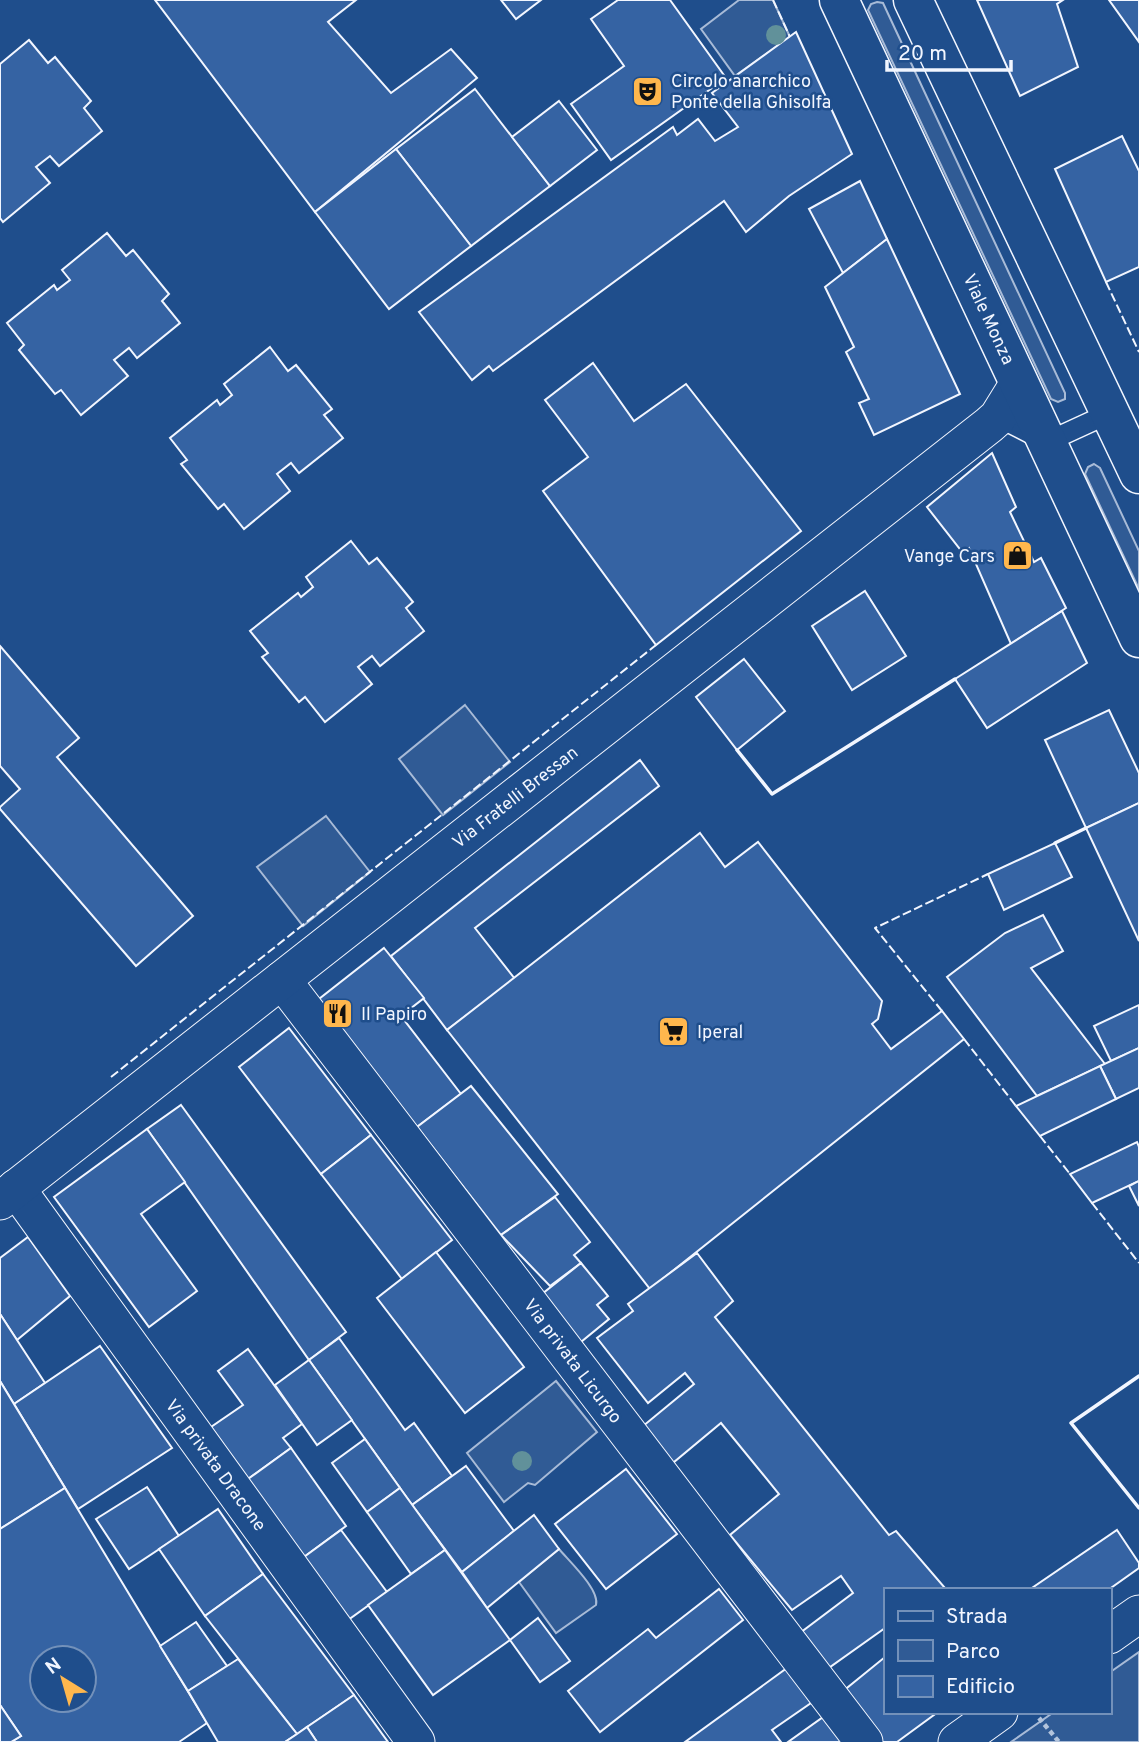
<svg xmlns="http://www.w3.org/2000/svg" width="1139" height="1742" font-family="Overpass,sans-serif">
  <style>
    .green { fill: #305b95; stroke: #a8bbd7; stroke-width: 2 }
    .building { fill: #3563a3; stroke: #f2f6ff; stroke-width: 2; fill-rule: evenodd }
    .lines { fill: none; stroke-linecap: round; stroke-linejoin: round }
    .lane-casing { stroke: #f2f6ff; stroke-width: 22 }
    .street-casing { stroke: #f2f6ff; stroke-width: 39 }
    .primary-casing { stroke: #f2f6ff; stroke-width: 41 }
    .path { stroke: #b3c4dc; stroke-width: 4.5; stroke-dasharray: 5 3.5; stroke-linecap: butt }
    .lane { stroke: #1f4e8c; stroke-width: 19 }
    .street { stroke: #1f4e8c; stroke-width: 37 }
    .primary { stroke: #1f4e8c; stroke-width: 38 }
    .fence { stroke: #f2f6ff; stroke-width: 2; stroke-dasharray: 9 3.5; stroke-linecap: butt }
    .wall { stroke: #f2f6ff; stroke-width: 3.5 }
    .tree { fill: #61919a }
    .labels { text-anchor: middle; stroke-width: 5; stroke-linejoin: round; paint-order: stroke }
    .poi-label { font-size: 18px; fill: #f2f6ff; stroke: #1f4e8c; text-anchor: start }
    .street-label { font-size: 18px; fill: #f2f6ff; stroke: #1f4e8c }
  </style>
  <rect width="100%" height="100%" fill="#1f4e8c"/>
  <g class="green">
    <path d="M739 0H773L790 37 735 76 701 29Z"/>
    <path d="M877 2 883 3 1065 393V399L1058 402 1051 399 868 10 871 4Z"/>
    <path d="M1094 464 1100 468 1139 551V589L1085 474 1088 467Z"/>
    <path d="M465 705 510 762 443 815 399 759Z"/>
    <path d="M326 816 370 872 303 926 257 867Z"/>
    <path d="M556 1381 597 1432 535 1485 528 1483 504 1502 467 1453Z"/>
    <path d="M559 1549C570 1562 600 1590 596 1605L556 1633 519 1582Z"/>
    <path d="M1139 1652V1742H1011L1054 1712H1109V1673Z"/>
  </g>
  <g class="building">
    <path d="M155 0H356L328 22 391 93 451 49 477 78 315 212Z"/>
    <path d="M501 0H541L516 19Z"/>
    <path d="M618 0H670L726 78 611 160 571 104 624 66 591 19Z"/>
    <path d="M977 0H1063L1057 4 1078 67 1020 96Z"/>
    <path d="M1109 0H1139V42Z"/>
    <path d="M796 32 852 154 789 196 746 232 724 201 493 371 489 366 472 380 419 312 673 127 677 135 698 119 715 141 738 127 712 93Z"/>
    <path d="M29 40 48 63 55 57 91 101 84 108 102 131 59 166 50 156 36 167 50 183 3 222 0 218V64Z"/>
    <path d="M475 89 550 186 471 246 396 149Z"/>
    <path d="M559 101 597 150 550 186 512 137Z"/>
    <path d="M1122 136 1139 171V267L1106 282 1055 169Z"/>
    <path d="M396 149 471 246 389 309 315 212Z"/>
    <path d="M860 181 887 239 843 273 809 209Z"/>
    <path d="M107 233 126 256 133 250 169 294 162 301 180 323 137 358 129 348 114 360 128 376 81 415 61 390 55 394 19 350 24 345 7 323 54 285 57 290 70 280 62 270Z"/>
    <path d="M887 239 960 394 874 435 859 403 869 399 846 352 854 347 825 287Z"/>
    <path d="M270 347 288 371 296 365 332 409 324 415 343 438 299 473 291 463 277 474 290 491 244 529 224 504 218 509 181 464 187 460 170 438 217 400 220 405 232 395 224 384Z"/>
    <path d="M593 363 634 421 686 384 801 531 656 645 543 491 588 457 545 400Z"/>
    <path d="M992 453 1016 507 1010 512 1034 562 1041 558 1066 608 1011 644 969 548 963 553 927 507Z"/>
    <path d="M351 541 369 564 377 558 413 602 406 608 424 631 380 666 372 656 358 667 372 684 325 722 305 697 299 702 262 657 268 653 250 631 298 593 301 597 313 587 306 577Z"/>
    <path d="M865 591 906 656 852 690 812 626Z"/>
    <path d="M1062 611 1087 663 987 728 955 679Z"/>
    <path d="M0 646 79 738 57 757 193 916 136 966 0 809V807L20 789 0 766Z"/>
    <path d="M744 659 785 711 737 750 696 697Z"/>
    <path d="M1109 710 1139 773V803L1086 828 1045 740Z"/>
    <path d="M640 760 659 786 475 928 515 979 447 1030 391 956Z"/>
    <path d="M1139 803V941L1086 828Z"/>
    <path d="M700 833 725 867 758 842 882 1001 878 1019 872 1024 891 1049 942 1011 964 1039 650 1289 447 1030Z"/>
    <path d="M1055 843 1072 877 1004 910 988 874Z"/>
    <path d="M1043 915 1063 951 1031 968 1105 1064 1037 1096 947 977 1005 933Z"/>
    <path d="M384 948 424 998 401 1016 461 1094 417 1127 319 999Z"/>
    <path d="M1139 1005V1048L1111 1061 1094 1026Z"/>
    <path d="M289 1028 371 1135 321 1174 239 1067Z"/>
    <path d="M1139 1048V1088L1116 1099 1100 1066Z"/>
    <path d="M1100 1066 1116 1099 1040 1136 1016 1106Z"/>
    <path d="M471 1086 558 1194 501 1235 417 1127Z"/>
    <path d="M181 1105 346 1332 309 1360 147 1129Z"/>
    <path d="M147 1129 185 1182 141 1214 197 1291 149 1327 54 1197Z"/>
    <path d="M371 1135 452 1240 402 1279 321 1174Z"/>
    <path d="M1137 1142 1139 1147V1181L1092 1203 1070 1174Z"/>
    <path d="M1139 1181V1206L1129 1186Z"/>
    <path d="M555 1197 590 1242 574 1255 581 1263 550 1286 501 1235Z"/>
    <path d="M28 1237 70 1296 17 1340 0 1314V1258Z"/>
    <path d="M436 1252 524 1367 465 1413 377 1298Z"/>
    <path d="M697 1253 733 1301 715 1317 889 1535 896 1531 945 1588 942 1590H885V1628L823 1672 796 1636 853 1593 841 1576 792 1610 730 1535 779 1494 721 1423 668 1467 637 1431 694 1384 685 1373 648 1403 597 1338 633 1311 628 1304Z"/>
    <path d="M581 1263 608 1296 597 1305 609 1319 576 1346 537 1298Z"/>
    <path d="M0 1314 45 1383 14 1404 0 1381Z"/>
    <path d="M339 1338 405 1430 414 1423 452 1476 412 1505 309 1360Z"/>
    <path d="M100 1346 172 1448 78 1509 14 1404Z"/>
    <path d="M248 1349 302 1424 283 1438 291 1448 248 1479 211 1427 243 1405 218 1371Z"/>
    <path d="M309 1360 352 1420 317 1445 275 1385Z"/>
    <path d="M0 1381 65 1488 0 1529Z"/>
    <path d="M365 1439 400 1488 367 1512 332 1463Z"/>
    <path d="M291 1448 346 1526 304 1557 248 1479Z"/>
    <path d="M466 1466 514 1531 462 1572 412 1505Z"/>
    <path d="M626 1469 677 1534 606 1589 555 1524Z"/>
    <path d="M147 1487 179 1536 129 1569 96 1519Z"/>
    <path d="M65 1488 207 1723 179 1742H11L21 1736 0 1705V1529ZM42 1658H84V1700H42Z"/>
    <path d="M400 1488 445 1550 411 1574 367 1512Z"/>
    <path d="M218 1509 263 1574 205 1616 159 1549Z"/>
    <path d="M534 1515 559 1549 487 1608 462 1572Z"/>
    <path d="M341 1530 387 1592 348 1620 304 1557Z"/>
    <path d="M1117 1530 1139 1563V1568L1108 1590H1029Z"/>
    <path d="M445 1550 510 1640 433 1695 368 1605Z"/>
    <path d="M263 1574 354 1695 297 1734 205 1616Z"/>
    <path d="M719 1589 743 1620 600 1732 568 1691 648 1629 656 1638Z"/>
    <path d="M538 1618 570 1661 540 1682 510 1640Z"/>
    <path d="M196 1622 227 1666 188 1691 160 1646Z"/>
    <path d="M885 1657V1712H938L897 1742H880L842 1692Z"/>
    <path d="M238 1659 297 1734 285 1742H218L188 1691Z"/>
    <path d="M787 1668 811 1703 772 1730 781 1742H685Z"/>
    <path d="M354 1695 388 1742H317L307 1727Z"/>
    <path d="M0 1705 21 1736 11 1742H0Z"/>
    <path d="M826 1715 846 1742H788Z"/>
    <path d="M307 1727 317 1742H285L297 1734Z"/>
  </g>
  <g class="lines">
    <defs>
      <path id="lane" d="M998 417 1047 442 1110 413"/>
      <g id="street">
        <path d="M282 980 864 1742"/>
        <path d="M16 1188 416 1742"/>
        <path d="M0 1201 989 425 998 417 1019 383"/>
        <path d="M1109 1635 1139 1614"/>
        <path d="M957 1742 999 1712"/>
      </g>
      <g id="primary">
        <path d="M839 0 1139 638"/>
        <path d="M913 0 1139 474"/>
      </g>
    </defs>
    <use href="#lane" class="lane-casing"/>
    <use href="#street" class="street-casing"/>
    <use href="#primary" class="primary-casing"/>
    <path class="path" d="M1039 1718 1059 1742"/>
    <use href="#lane" class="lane"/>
    <use href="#street" class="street"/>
    <use href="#primary" class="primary"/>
    <g class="fence">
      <path d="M773 0 790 37"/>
      <path d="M1106 282 1139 352"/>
      <path d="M942 1011 875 928 988 874"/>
      <path d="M964 1039 1016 1106"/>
      <path d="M111 1077 656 645"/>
      <path d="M1040 1136 1070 1174"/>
      <path d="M1092 1203 1139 1263"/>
    </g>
    <g class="wall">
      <path d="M737 750 772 794 955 679"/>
      <path d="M1055 843 1086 828"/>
      <path d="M1139 1376 1071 1423 1139 1508"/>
    </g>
  </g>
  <g class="tree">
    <circle cx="776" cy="35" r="10"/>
    <circle cx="522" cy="1461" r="10"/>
  </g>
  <defs>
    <symbol id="theatre-square" viewBox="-11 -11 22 22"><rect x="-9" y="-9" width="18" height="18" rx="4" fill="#ffb74d" stroke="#1f4e8c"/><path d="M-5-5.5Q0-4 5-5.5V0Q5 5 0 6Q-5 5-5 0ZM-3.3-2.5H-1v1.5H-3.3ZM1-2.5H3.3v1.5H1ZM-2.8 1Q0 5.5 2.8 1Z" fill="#111"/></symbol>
    <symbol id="shop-square" viewBox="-11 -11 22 22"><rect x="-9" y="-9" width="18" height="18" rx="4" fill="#ffb74d" stroke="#1f4e8c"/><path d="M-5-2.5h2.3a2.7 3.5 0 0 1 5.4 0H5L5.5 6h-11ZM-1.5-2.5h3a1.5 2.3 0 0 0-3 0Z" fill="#111"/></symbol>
    <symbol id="restaurant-square" viewBox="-11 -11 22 22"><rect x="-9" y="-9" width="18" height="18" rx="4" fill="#ffb74d" stroke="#1f4e8c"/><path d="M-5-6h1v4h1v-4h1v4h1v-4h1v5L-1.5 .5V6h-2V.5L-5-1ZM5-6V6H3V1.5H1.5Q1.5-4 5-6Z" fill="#111"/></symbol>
    <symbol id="supermarket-square" viewBox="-11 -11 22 22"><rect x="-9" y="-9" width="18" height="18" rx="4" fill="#ffb74d" stroke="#1f4e8c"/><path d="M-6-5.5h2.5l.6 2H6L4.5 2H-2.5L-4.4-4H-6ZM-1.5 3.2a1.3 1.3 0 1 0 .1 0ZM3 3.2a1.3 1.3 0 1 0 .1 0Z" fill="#111"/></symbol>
  </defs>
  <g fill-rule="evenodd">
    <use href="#theatre-square" x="630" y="74" width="35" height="35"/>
    <use href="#shop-square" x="1000" y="538" width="35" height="35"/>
    <use href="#restaurant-square" x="320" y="996" width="35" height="35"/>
    <use href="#supermarket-square" x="656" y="1014" width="35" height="35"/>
  </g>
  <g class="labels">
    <g class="poi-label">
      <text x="671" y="87">Circolo anarchico<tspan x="671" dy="21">Ponte della Ghisolfa</tspan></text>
      <text x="995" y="562" text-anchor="end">Vange Cars</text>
      <text x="361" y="1020">Il Papiro</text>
      <text x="697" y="1038">Iperal</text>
    </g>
    <g class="street-label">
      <text transform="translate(989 319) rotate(65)" y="6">Viale Monza</text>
      <text transform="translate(515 797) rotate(-38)" y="6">Via Fratelli Bressan</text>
      <text transform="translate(573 1361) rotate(53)" y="6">Via privata Licurgo</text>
      <text transform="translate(216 1465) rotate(54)" y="6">Via privata Dracone</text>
    </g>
  </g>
  <rect x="884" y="1588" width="228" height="126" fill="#1f4e8c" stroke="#7391ba" stroke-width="2"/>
  <rect x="898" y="1611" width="35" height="10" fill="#1f4e8c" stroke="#7391ba" stroke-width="2"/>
  <text x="946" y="1623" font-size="21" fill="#f2f6ff">Strada</text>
  <rect x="898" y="1640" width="35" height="21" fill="#305b95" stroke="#7391ba" stroke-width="2"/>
  <text x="946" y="1658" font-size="21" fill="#f2f6ff">Parco</text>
  <rect x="898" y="1676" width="35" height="21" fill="#3563a3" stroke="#7391ba" stroke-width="2"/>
  <text x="946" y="1693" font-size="21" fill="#f2f6ff">Edificio</text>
  <g transform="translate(63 1679) rotate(323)"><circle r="33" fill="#1f4e8c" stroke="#7391ba" stroke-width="2"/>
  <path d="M0-5L12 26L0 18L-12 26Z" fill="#ffb74d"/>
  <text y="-10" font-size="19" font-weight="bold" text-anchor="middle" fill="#f2f6ff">N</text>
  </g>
  <path d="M887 60v10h124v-10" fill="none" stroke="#f2f6ff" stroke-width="3.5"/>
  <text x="898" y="60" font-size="21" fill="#f2f6ff" stroke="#1f4e8c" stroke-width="5" paint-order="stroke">20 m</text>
</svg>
